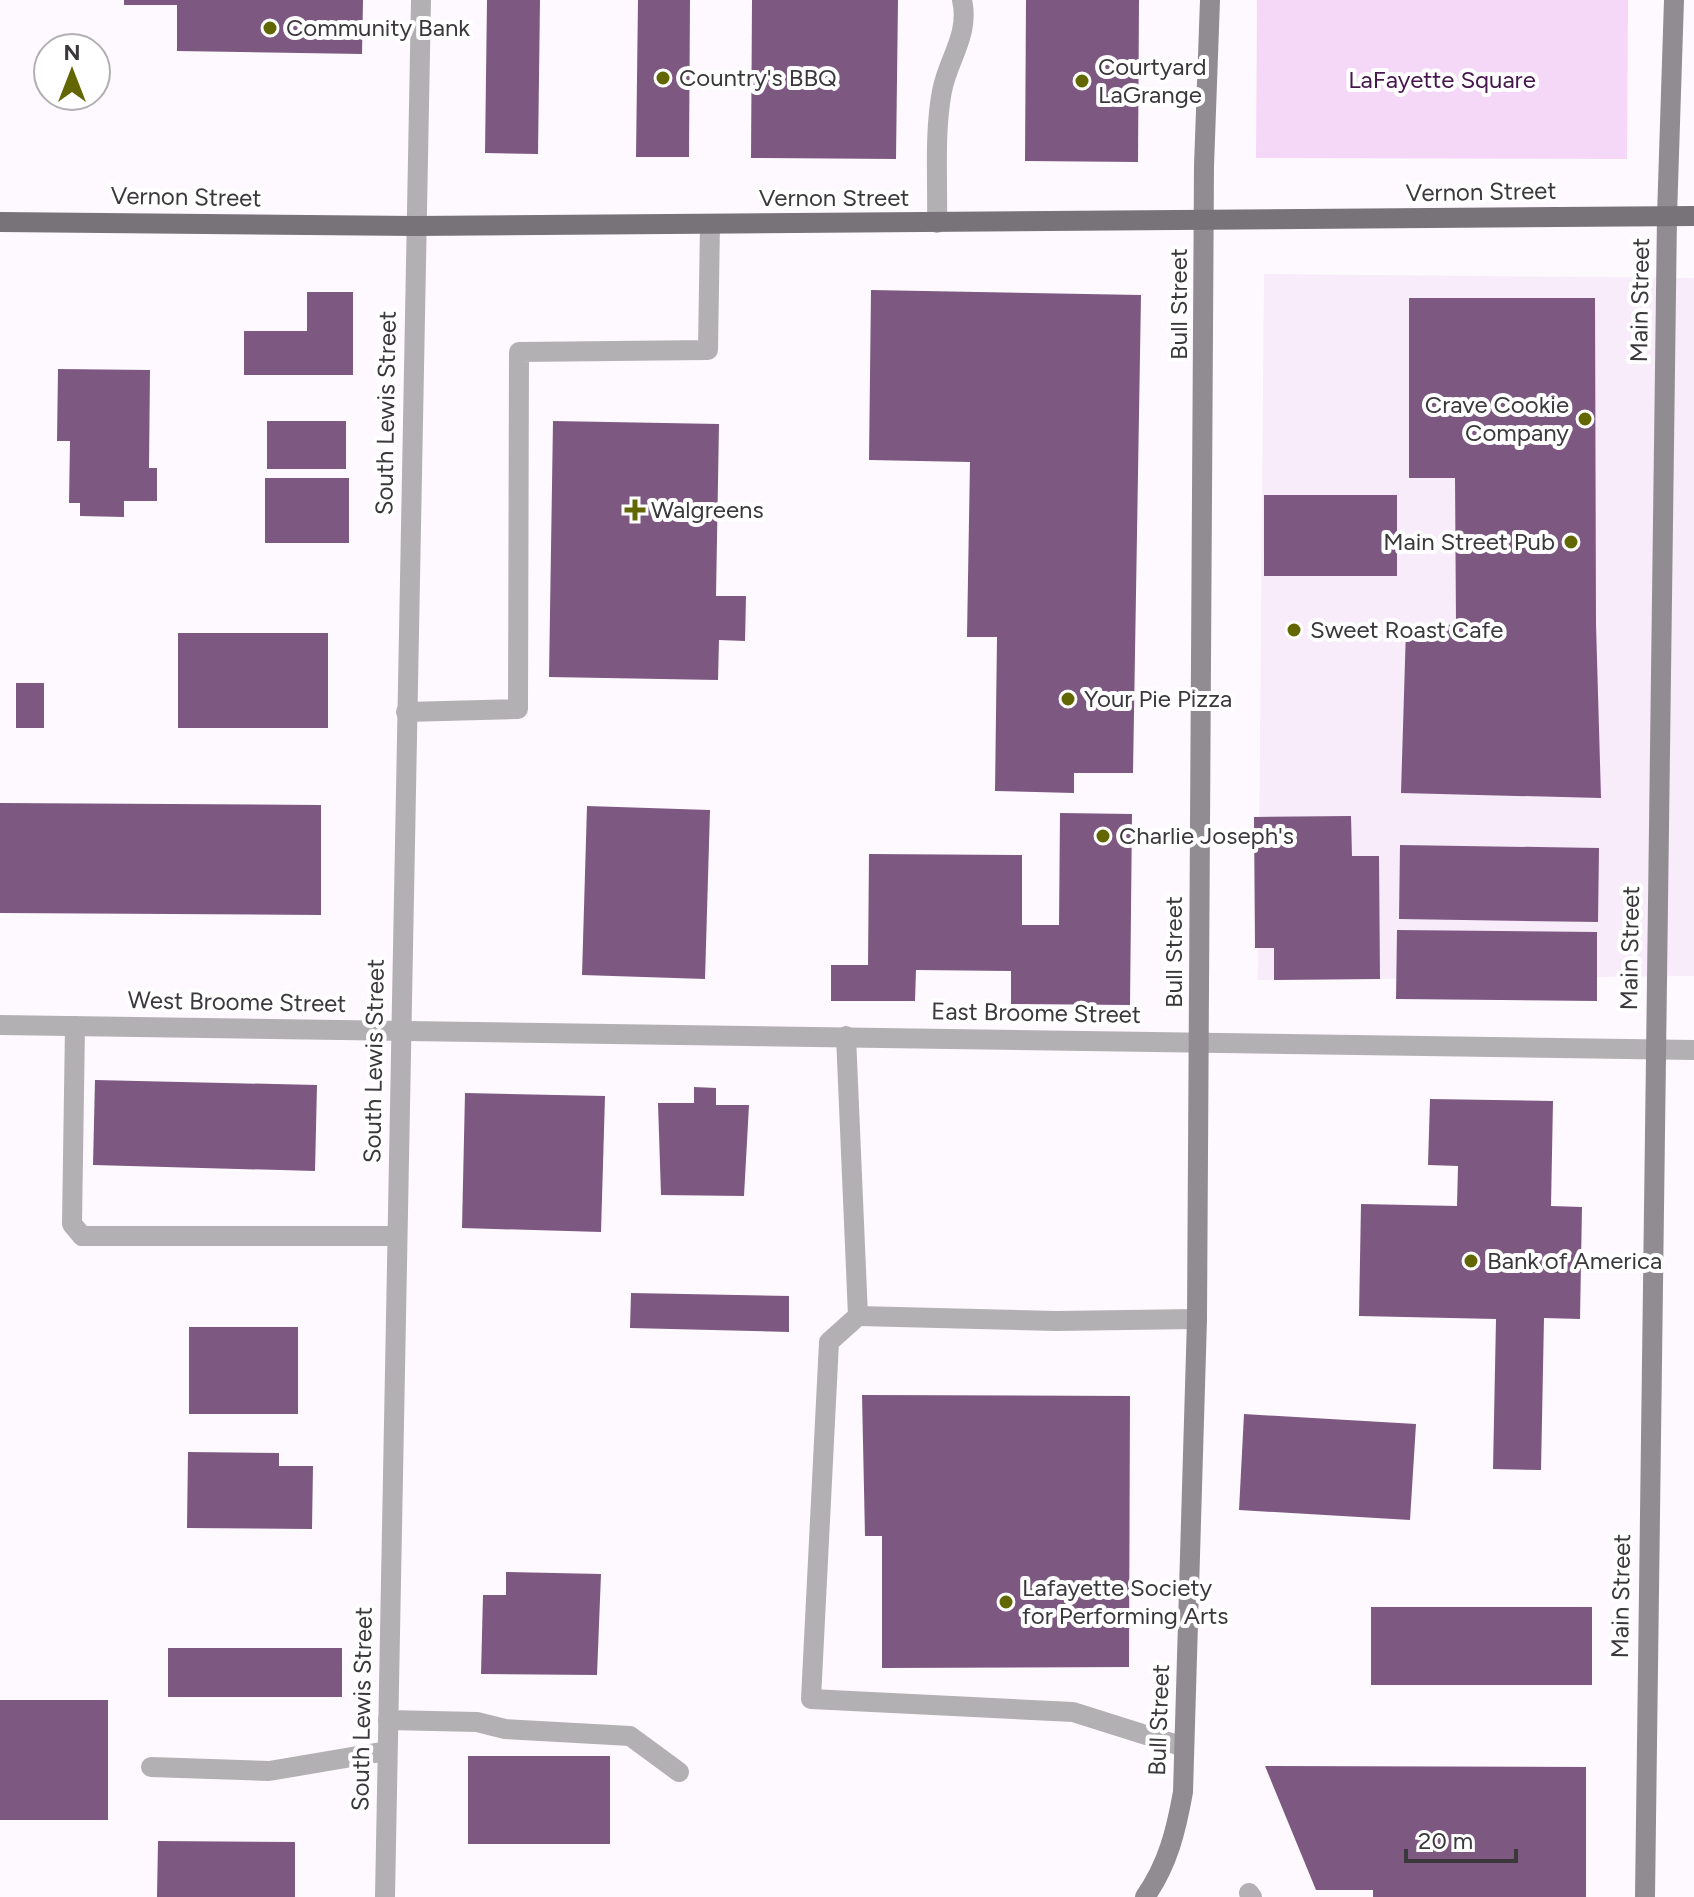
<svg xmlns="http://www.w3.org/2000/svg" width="1694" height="1897" font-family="Figtree,sans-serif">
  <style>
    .built { fill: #f8ebfa }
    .green { fill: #f5d8f8 }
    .building { fill: #7d5982 }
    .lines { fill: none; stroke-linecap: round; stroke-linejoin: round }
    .lane { stroke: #b3b0b4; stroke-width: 20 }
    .street { stroke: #b3b0b4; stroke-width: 20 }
    .secondary { stroke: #918c91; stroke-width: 20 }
    .primary { stroke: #787279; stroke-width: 20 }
    .poi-dot { fill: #626704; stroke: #fff; stroke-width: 3 }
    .labels { text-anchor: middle; stroke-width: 8; stroke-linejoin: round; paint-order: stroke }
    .poi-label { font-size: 24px; fill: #3b383c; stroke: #fff; text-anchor: start }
    .park-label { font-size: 24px; fill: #46164d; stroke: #fff }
    .street-label { font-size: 24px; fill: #3b383c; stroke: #fff }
  </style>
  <rect width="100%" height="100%" fill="#fef9fe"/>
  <path class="built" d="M1264 274 1694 278V976L1258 980Z"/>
  <path class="green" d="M1257 0H1628L1627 159 1256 158Z"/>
  <g class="building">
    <path d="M124 0H363L362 54 177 51V5H124Z"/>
    <path d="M487 0H540L538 154 485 153Z"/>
    <path d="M638 0H690L689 157H636Z"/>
    <path d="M752 0H898L896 159 751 158Z"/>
    <path d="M1026 0H1139L1138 162 1025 161Z"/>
    <path d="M871 290 1141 295 1133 773H1074V793L995 791 997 637H967L970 462 869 460Z"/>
    <path d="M307 292H353V375H244V331H307Z"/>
    <path d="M1409 298H1595L1596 624 1601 798 1401 793 1406 629 1456 624 1455 478H1409Z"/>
    <path d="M58 369 150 370 149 468H157V501H124V517L80 516V503H69L70 441H57Z"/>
    <rect x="267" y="421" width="79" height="48"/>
    <path d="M553 421 719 424 716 596H746L745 641 719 640 718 680 549 677Z"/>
    <rect x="265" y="478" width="84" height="65"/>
    <rect x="1264" y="495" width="133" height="81"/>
    <rect x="178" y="633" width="150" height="95"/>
    <rect x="16" y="683" width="28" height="45"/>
    <path d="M0 803 321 805V915L0 913Z"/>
    <path d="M587 806 710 810 705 979 582 975Z"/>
    <path d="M1060 813 1132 814 1130 1005 1011 1004V971L916 970 915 1001H831V965H868L869 854 1022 855V925H1059Z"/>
    <path d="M1351 816 1352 856H1379L1380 979 1274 980V948H1255L1254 817Z"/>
    <path d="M1400 845 1599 848 1598 922 1399 919Z"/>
    <path d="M1397 930 1597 932V1001L1396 999Z"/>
    <path d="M95 1080 317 1085 315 1171 93 1165Z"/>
    <path d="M694 1087 716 1088V1105H749L744 1196 661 1195 658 1103H694Z"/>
    <path d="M465 1093 605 1096 601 1232 462 1228Z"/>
    <path d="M1430 1099 1553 1101 1551 1206 1582 1207 1580 1319 1544 1318 1541 1470 1493 1469 1496 1319 1359 1316 1361 1204 1457 1206 1458 1166 1428 1165Z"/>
    <path d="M631 1293 789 1296V1332L630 1328Z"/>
    <rect x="189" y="1327" width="109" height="87"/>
    <path d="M862 1395 1130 1396 1129 1667 882 1668V1536H865Z"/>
    <path d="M1244 1414 1416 1424 1410 1520 1239 1510Z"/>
    <path d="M188 1452 279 1453V1466H313L312 1529 187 1528Z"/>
    <path d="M506 1572 601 1574 597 1675 481 1674 483 1595H506Z"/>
    <rect x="1371" y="1607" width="221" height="78"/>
    <rect x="168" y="1648" width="174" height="49"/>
    <rect x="0" y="1700" width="108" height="120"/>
    <rect x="468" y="1756" width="142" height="88"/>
    <path d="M1265 1766 1586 1767V1897H1373V1890H1316Z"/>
    <path d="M158 1841 295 1842V1897H157Z"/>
  </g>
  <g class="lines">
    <g class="lane">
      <path d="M937 223C938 180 934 133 942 91 948 59 970 35 962 0"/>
      <path d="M406 712 518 709 519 352 708 350 710 224"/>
      <path d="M75 1026 72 1224 82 1236H397"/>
      <path d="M846 1036 858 1316 829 1342 811 1699 1073 1712 1184 1747"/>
      <path d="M858 1316 1056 1321 1197 1319"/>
      <path d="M388 1720 477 1722 505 1729 630 1736 679 1772"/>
      <path d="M151 1767 269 1771 387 1751"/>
      <path d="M1249 1893 1252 1897"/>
    </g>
    <g class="street">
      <path d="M0 1025 1694 1050"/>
      <path d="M385 1897 421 0"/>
    </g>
    <g class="secondary">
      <path d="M1145 1897C1168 1864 1176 1831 1183 1792L1197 1319 1204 166 1210 0"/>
      <path d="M1645 1897 1667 216 1674 0"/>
    </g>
    <path class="primary" d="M0 222 415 226 1694 216"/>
  </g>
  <g class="poi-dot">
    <circle cx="270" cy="28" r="8"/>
    <circle cx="663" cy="78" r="8"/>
    <circle cx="1082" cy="81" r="8"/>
    <circle cx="1585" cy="419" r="8"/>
    <path d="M631 498h8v8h8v8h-8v8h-8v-8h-8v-8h8z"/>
    <circle cx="1571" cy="542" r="8"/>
    <circle cx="1294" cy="630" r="8"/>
    <circle cx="1068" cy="699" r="8"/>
    <circle cx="1103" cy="836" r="8"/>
    <circle cx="1471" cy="1261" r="8"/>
    <circle cx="1006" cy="1602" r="8"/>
  </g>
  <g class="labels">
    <g class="poi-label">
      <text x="286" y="36">Community Bank</text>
      <text x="1098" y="75">Courtyard<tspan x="1098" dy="28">LaGrange</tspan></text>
      <text x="679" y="86">Country's BBQ</text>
      <text x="1569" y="413" text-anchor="end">Crave Cookie<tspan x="1569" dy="28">Company</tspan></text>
      <text x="651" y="518">Walgreens</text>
      <text x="1555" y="550" text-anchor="end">Main Street Pub</text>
      <text x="1310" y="638">Sweet Roast Cafe</text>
      <text x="1084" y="707">Your Pie Pizza</text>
      <text x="1119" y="844">Charlie Joseph's</text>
      <text x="1487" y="1269">Bank of America</text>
      <text x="1022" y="1596">Lafayette Society<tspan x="1022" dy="28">for Performing Arts</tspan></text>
    </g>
    <g class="park-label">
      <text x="1442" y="88">LaFayette Square</text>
    </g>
    <g class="street-label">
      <text transform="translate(1481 192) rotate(-1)" y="8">Vernon Street</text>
      <text transform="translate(186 197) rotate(1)" y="8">Vernon Street</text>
      <text x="834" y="206">Vernon Street</text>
      <text transform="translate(1640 300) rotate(-89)" y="8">Main Street</text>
      <text transform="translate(1179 304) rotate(-90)" y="8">Bull Street</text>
      <text transform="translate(386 413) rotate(-89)" y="8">South Lewis Street</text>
      <text transform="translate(1630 948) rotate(-89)" y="8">Main Street</text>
      <text transform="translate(1174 952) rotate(-90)" y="8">Bull Street</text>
      <text transform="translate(237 1002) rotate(1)" y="8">West Broome Street</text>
      <text transform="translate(1036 1013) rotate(1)" y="8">East Broome Street</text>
      <text transform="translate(374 1061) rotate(-89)" y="8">South Lewis Street</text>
      <text transform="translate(1621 1596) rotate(-89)" y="8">Main Street</text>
      <text transform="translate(362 1709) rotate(-89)" y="8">South Lewis Street</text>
      <text transform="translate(1159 1720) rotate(-88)" y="8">Bull Street</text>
    </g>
  </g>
  <g transform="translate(72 72)"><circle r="38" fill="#ffffff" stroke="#b1afb1" stroke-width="2"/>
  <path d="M0-6L14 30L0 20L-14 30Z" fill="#626704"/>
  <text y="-12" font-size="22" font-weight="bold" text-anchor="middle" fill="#3b383c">N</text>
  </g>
  <path d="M1406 1849v12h110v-12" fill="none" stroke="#3b383c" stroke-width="4"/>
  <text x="1418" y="1849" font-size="24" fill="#3b383c" stroke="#ffffff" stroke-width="6" paint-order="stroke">20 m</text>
</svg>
